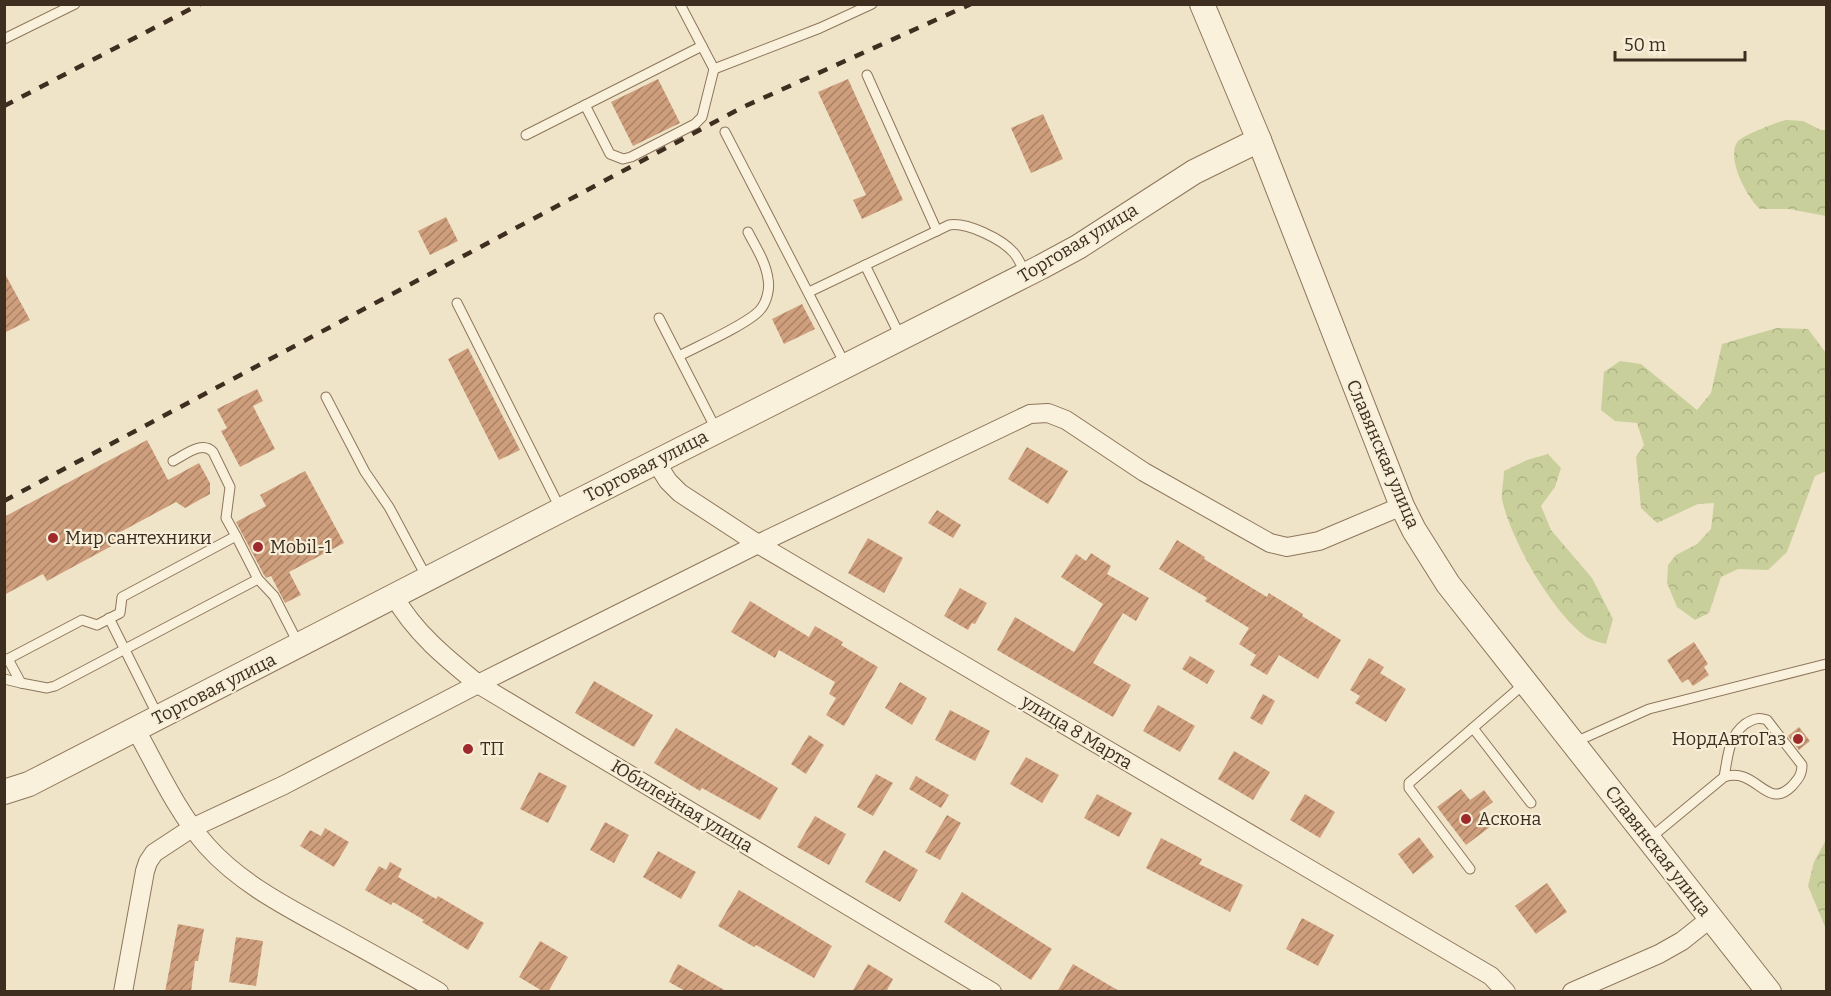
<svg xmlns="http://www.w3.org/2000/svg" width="1831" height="996" font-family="Bitter,serif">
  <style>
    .forest { fill: url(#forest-crowns) }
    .building { fill: url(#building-hatch) }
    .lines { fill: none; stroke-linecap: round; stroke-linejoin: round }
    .service-casing { stroke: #8d765c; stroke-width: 11 }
    .minor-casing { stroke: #8d765c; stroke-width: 20 }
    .tertiary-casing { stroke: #8d765c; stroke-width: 26 }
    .service { stroke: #faf1dc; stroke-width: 9 }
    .minor { stroke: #faf1dc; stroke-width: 18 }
    .tertiary { stroke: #faf1dc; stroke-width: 24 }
    .rail { stroke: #3d2e20; stroke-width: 4.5; stroke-dasharray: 10 10; stroke-linecap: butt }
    .poi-dot { fill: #9e2a2b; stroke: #f7eed8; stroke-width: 2 }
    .labels { text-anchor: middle; stroke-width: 4.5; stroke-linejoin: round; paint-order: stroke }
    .street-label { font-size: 18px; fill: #3d2e20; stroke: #f7eed8 }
    .poi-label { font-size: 18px; fill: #3d2e20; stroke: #f7eed8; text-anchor: start }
  </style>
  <defs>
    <pattern id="forest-crowns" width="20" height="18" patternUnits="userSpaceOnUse" patternTransform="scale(1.5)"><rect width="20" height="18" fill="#c9cf9b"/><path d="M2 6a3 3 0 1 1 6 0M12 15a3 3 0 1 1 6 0" fill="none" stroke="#aeb285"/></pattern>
    <pattern id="building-hatch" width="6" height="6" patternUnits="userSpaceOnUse" patternTransform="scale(1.5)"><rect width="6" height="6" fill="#cf9f7d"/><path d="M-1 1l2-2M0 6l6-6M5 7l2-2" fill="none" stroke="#a98266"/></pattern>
  </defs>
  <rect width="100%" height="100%" fill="#f0e4c8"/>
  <g class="forest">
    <path d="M1786 120 1803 121 1821 130H1826V216L1789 209H1760C1747 198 1725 157 1738 141 1744 135 1777 122 1786 120Z"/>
    <path d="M1777 328 1808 329 1826 353V471L1815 476 1787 552 1768 570 1738 569 1721 577 1709 613 1695 620 1677 607 1667 583 1668 565 1676 555 1697 544 1711 529 1714 503 1698 504 1657 523 1641 508 1636 457 1644 445 1637 423 1615 421 1601 410 1604 372 1620 361 1641 364 1697 410 1711 393 1722 344Z"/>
    <path d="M1548 454 1561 468 1555 487 1541 506 1551 530 1592 578 1613 619 1606 644C1600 642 1593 641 1588 638 1554 616 1510 539 1502 499 1501 491 1504 480 1504 471L1527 460Z"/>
    <path d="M1826 840V929L1808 886 1814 862Z"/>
  </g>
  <g class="building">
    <path d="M658 79 680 123 633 146 611 102Z"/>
    <path d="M848 79 903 200 862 219 853 200 866 195 818 92Z"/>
    <path d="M1043 114 1063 159 1031 173 1011 128Z"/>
    <path d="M446 217 458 241 430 255 418 231Z"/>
    <path d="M4 272 30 320 4 333Z"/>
    <path d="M802 304 815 329 784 344 772 319Z"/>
    <path d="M468 348 520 450 499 460 448 359Z"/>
    <path d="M257 389 263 401 253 406 275 449 240 467 221 431 227 428 217 409Z"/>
    <path d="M147 440 168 480 199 463 210 483V494L185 508 176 502 113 536 117 543 47 581 43 574 4 595V517Z"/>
    <path d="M1027 447 1068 471 1048 504 1008 479Z"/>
    <path d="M305 471 344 543 289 572 301 595 285 603 271 576 266 578 264 575 236 522 266 506 260 495Z"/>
    <path d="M937 510 961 525 953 538 928 523Z"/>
    <path d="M868 538 903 558 884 593 848 573Z"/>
    <path d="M1177 540 1205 557 1204 559 1267 597 1269 593 1285 603 1303 614 1302 616 1341 640 1318 679 1279 655 1267 675 1250 665 1256 655 1239 644 1249 628 1205 601 1207 598 1159 569Z"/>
    <path d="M1091 553 1111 566 1107 574 1149 598 1136 621 1123 613 1093 663 1131 685 1113 717 997 650 1015 617 1074 652 1103 604 1061 577 1076 554 1086 561Z"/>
    <path d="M960 588 987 603 975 624 972 623 968 630 944 616Z"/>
    <path d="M750 601 809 637 815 626 843 642 841 645 878 667 844 726 826 715 836 698 829 694 835 682 779 650 775 658 731 632Z"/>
    <path d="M1694 642 1708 664 1704 667 1709 675 1693 686 1688 679 1682 683 1667 660Z"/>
    <path d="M1190 656 1215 671 1207 684 1182 669Z"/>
    <path d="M1369 658 1384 667 1380 673 1406 689 1386 722 1355 703 1360 696 1350 690Z"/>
    <path d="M594 681 653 715 634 747 575 713Z"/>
    <path d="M900 682 927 698 912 725 885 708Z"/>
    <path d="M1263 694 1275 701 1262 725 1250 718Z"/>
    <path d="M1158 705 1195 726 1180 752 1143 731Z"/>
    <path d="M950 710 990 731 975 761 935 740Z"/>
    <path d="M1799 727 1810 741 1799 750 1788 736Z"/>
    <path d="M676 728 778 788 760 820 702 788 700 791 654 763Z"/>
    <path d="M809 735 824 745 806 774 791 764Z"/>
    <path d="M1234 751 1270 772 1253 800 1218 779Z"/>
    <path d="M1026 757 1059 775 1042 803 1010 784Z"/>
    <path d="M539 772 567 786 548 823 520 809Z"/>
    <path d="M876 774 893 783 873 816 857 807Z"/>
    <path d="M916 776 949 795 941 808 909 789Z"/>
    <path d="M1461 789 1470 800 1484 790 1493 802 1479 812 1490 827 1466 845 1437 807Z"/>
    <path d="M1097 794 1132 813 1119 837 1084 818Z"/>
    <path d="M1305 794 1335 812 1320 838 1290 820Z"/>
    <path d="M947 815 961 823 940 860 925 852Z"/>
    <path d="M815 816 846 834 829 865 797 847Z"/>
    <path d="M605 822 629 835 614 863 590 850Z"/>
    <path d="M325 828 349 842 334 867 300 846 310 830 321 836Z"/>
    <path d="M1419 837 1434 857 1413 874 1398 854Z"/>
    <path d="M1161 838 1202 859 1199 864 1243 885 1230 912 1146 868Z"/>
    <path d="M884 850 918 870 900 902 865 882Z"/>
    <path d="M658 851 696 872 681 899 643 877Z"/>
    <path d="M390 862 402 869 398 877 436 899 438 896 484 923 468 950 422 922 424 920 393 902 391 905 365 890 379 866 386 870Z"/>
    <path d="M1547 883 1567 912 1536 934 1515 906Z"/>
    <path d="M739 890 832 946 814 978 756 945 754 947 718 926Z"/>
    <path d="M962 892 1052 949 1031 980 944 922Z"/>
    <path d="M1302 918 1334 935 1318 966 1286 949Z"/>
    <path d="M178 924 204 929 198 961H195L191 992H165Z"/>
    <path d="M236 937 263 941 256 986 229 982Z"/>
    <path d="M540 941 568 957 548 992H544L519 977Z"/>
    <path d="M678 964 728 992H687L669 982Z"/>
    <path d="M868 964 893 979 886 992H852Z"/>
    <path d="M1073 964 1121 992H1057Z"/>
  </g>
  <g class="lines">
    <defs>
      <g id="service">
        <path d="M680 4 714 69 820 28 872 4"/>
        <path d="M4 39 75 4"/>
        <path d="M867 75 937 231"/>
        <path d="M585 105 610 154 623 159 631 157 695 124 702 117 714 69"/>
        <path d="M725 132 846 366"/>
        <path d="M526 135 702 46"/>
        <path d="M865 265 901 338"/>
        <path d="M809 292 949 225C967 222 1002 239 1014 253 1019 259 1022 267 1026 274"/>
        <path d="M457 303 561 510"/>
        <path d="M659 318 717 431"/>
        <path d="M679 356C698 346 748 324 760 310 767 302 770 288 768 279 766 262 755 246 748 232"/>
        <path d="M326 397 365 472 389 507 427 578"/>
        <path d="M173 461C185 455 202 440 213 452L230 487 226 518 236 536"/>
        <path d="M109 618 158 716"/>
        <path d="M8 659 21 683 47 688 55 686 258 579"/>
        <path d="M4 661 82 620 97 625 120 613 122 597 236 536 258 579 274 596 298 643"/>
        <path d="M4 679 21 683"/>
        <path d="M1473 728 1531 803"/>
        <path d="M1573 743 1649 709 1826 664"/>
        <path d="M1649 839 1724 777C1757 766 1766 812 1792 786 1798 779 1802 775 1802 765L1767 720C1758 717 1753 719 1745 724 1728 737 1728 757 1724 777"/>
        <path d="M1470 869 1409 788V783L1524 684"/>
      </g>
      <g id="minor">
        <path d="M656 462 668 481 680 493 758 544 1491 976 1506 992"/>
        <path d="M394 596C414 632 446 658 478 684L992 992"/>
        <path d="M136 730C158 769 177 812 207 846 240 883 285 906 327 929 365 950 402 970 439 992"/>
        <path d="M123 992 145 871 148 862 154 853 192 828 284 785 478 684 758 544 1030 414 1048 413 1066 420 1144 472 1270 543 1287 547 1319 541 1402 506"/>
        <path d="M1572 992 1659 954 1682 941 1711 918"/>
      </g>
      <g id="tertiary">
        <path d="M1202 4 1259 140 1402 506 1414 530 1448 584 1769 992"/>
        <path d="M4 792 29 784 561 510 1041 267 1078 247 1194 172 1259 140"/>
      </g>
    </defs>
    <use href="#service" class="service-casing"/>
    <use href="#minor" class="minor-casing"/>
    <use href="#tertiary" class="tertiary-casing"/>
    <use href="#service" class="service"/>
    <use href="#minor" class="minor"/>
    <use href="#tertiary" class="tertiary"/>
    <g class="rail">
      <path d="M4 106 200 4"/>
      <path d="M4 501 741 108 971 4"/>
    </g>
  </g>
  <g class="poi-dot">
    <circle cx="53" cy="538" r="6"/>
    <circle cx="258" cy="547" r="6"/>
    <circle cx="1798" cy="739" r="6"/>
    <circle cx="468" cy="749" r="6"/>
    <circle cx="1466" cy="819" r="6"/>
  </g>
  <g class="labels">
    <g class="street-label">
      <text transform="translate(1078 243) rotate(-31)" y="6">Торговая улица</text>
      <text transform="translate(1383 454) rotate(67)" y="6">Славянская улица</text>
      <text transform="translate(646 466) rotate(-27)" y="6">Торговая улица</text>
      <text transform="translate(214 689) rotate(-27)" y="6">Торговая улица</text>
      <text transform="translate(1077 732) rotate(31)" y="6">улица 8 Марта</text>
      <text transform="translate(682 806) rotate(31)" y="6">Юбилейная улица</text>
      <text transform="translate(1658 851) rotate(52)" y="6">Славянская улица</text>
    </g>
    <g class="poi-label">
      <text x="65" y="544">Мир сантехники</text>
      <text x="270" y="553">Mobil-1</text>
      <text x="1786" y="745" text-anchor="end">НордАвтоГаз</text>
      <text x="480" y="755">ТП</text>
      <text x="1478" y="825">Аскона</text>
    </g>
  </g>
  <rect width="1831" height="996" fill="none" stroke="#3d2e20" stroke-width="12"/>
  <path d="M1615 51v9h130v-9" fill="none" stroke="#3d2e20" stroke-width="3"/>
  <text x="1624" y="51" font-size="18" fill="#3d2e20" stroke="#f7eed8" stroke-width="4.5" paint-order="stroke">50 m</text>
</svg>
